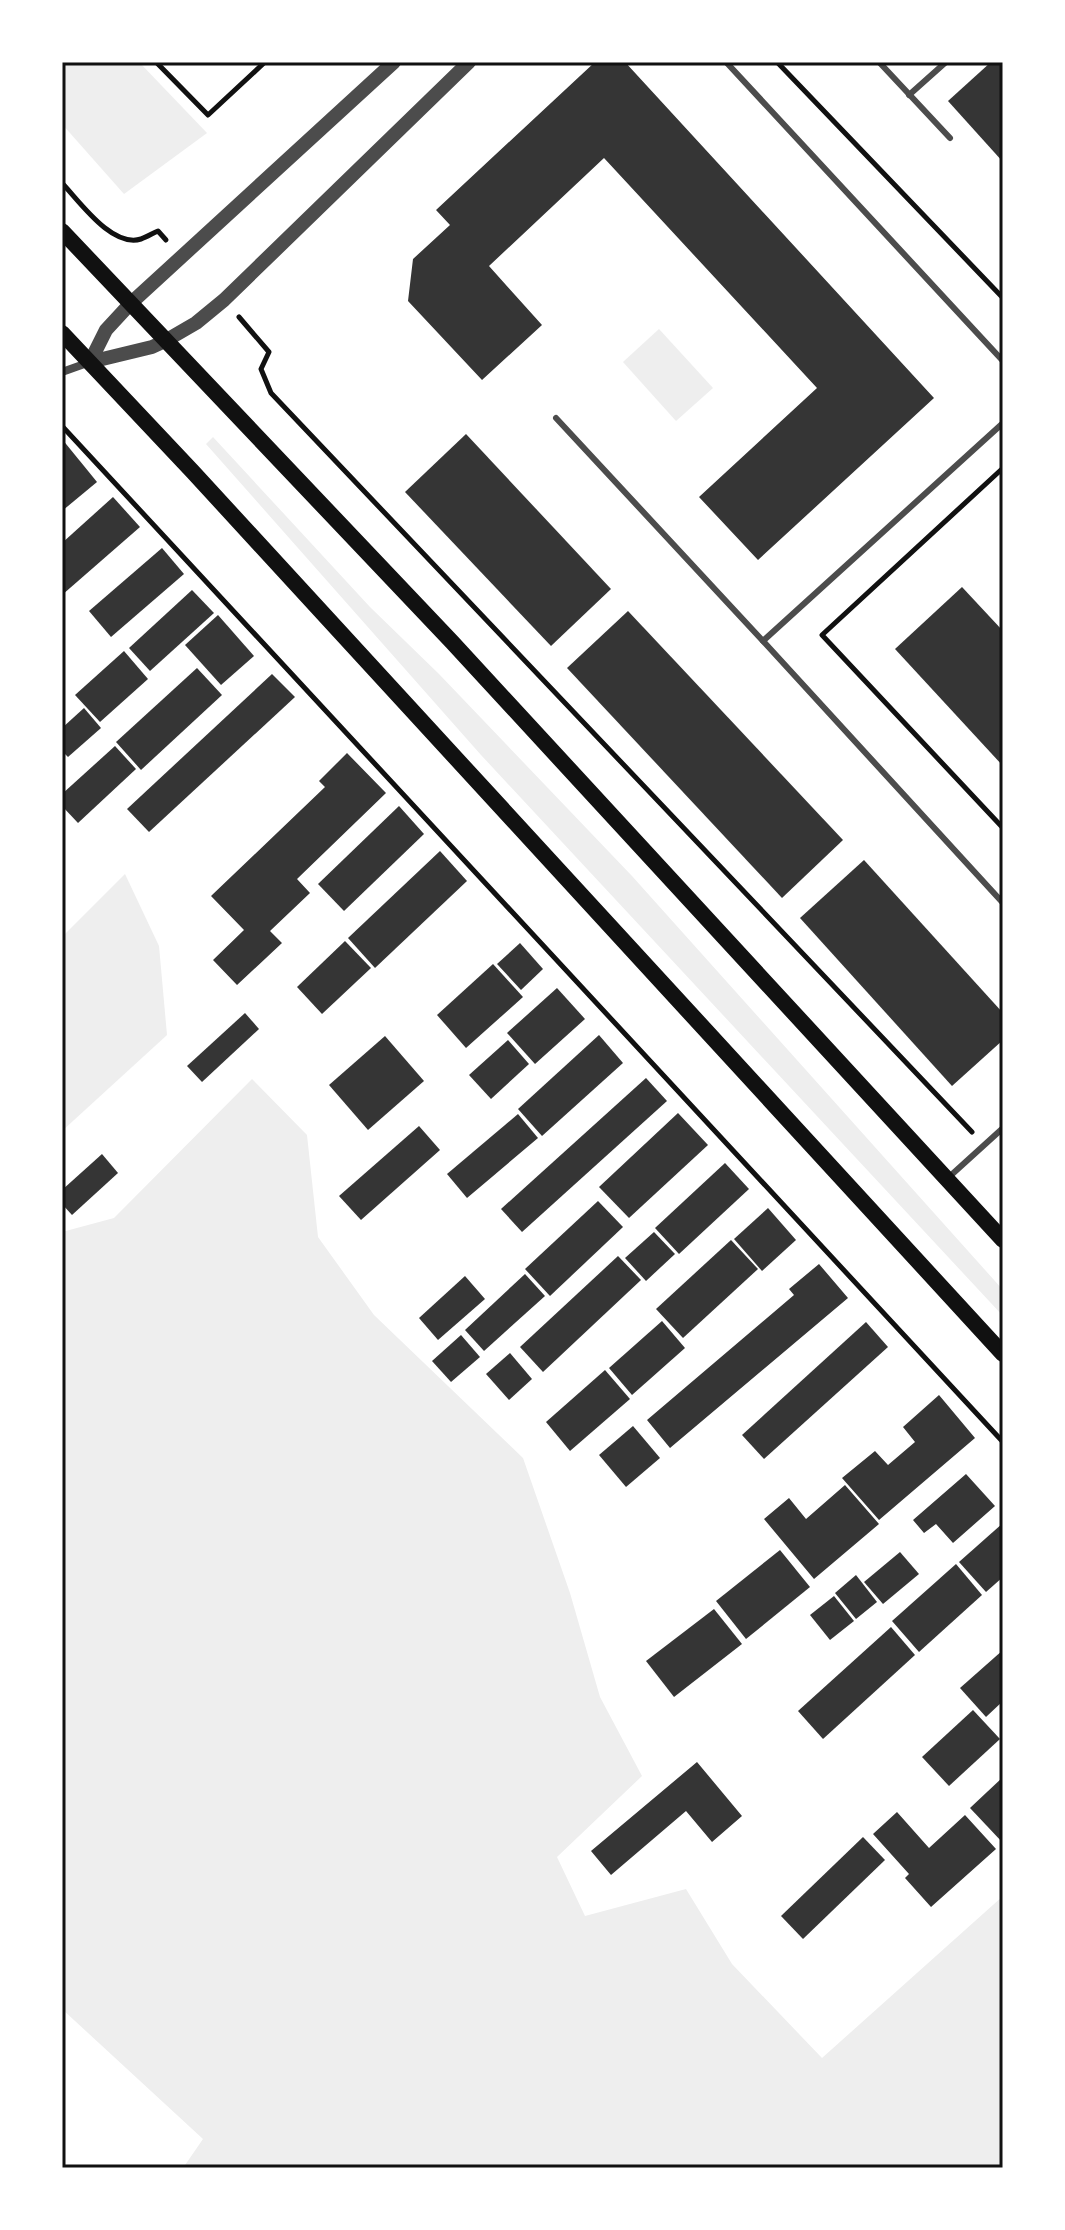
<svg xmlns="http://www.w3.org/2000/svg" width="1065" height="2230" font-family="'Source Sans 3',sans-serif">
  <style>
    .green { fill: #eee }
    .building { fill: #353535 }
    .lines { fill: none; stroke-linecap: round; stroke-linejoin: round }
    .path { stroke: #111; stroke-width: 5 }
    .service { stroke: #4c4c4c; stroke-width: 6 }
    .minor { stroke: #4c4c4c; stroke-width: 8 }
    .tertiary { stroke: #4c4c4c; stroke-width: 14 }
    .secondary { stroke: #111; stroke-width: 16 }
    .neatline { fill: none; stroke: #111; stroke-width: 3 }
  </style>
  <rect width="100%" height="100%" fill="#fff"/>
  <g class="green">
    <path d="M67 62H139L207 133 124 194 62 124V66Z"/>
    <path d="M659 329 713 388 676 421 623 362Z"/>
    <path d="M213 437 370 607 439 674 632 876 1003 1290V1316L481 755 206 444Z"/>
    <path d="M125 874 159 946 167 1035 62 1131V937Z"/>
    <path d="M252 1079 307 1135 318 1237 374 1315 523 1458 570 1593 600 1697 642 1776 557 1857 585 1916 686 1889 732 1964 822 2058 1003 1896V2168H183L203 2139 62 2009V1232L114 1218Z"/>
  </g>
  <g class="building">
    <path d="M595 62H625L934 398 758 560 699 497 817 388 604 158 489 266 542 325 482 380 408 301 413 259 450 225 436 210Z"/>
    <path d="M991 62H1003V162L948 101Z"/>
    <path d="M466 434 611 589 551 646 405 492Z"/>
    <path d="M62 439 97 482 62 511Z"/>
    <path d="M113 497 140 527 62 595V543Z"/>
    <path d="M162 548 184 574 111 637 89 611Z"/>
    <path d="M962 587 1003 631V766L895 649Z"/>
    <path d="M192 590 214 613 150 671 129 648Z"/>
    <path d="M628 611 843 840 782 898 567 668Z"/>
    <path d="M218 615 254 656 221 685 185 645Z"/>
    <path d="M124 651 148 679 100 722 75 695Z"/>
    <path d="M197 668 222 695 141 770 116 742Z"/>
    <path d="M272 674 295 697 149 832 127 809Z"/>
    <path d="M84 708 101 728 68 757 62 751V728Z"/>
    <path d="M115 746 136 769 78 823 62 806V794Z"/>
    <path d="M347 753 386 793 297 879 310 893 270 931 282 943 237 985 213 960 244 930 211 896 325 787 319 781Z"/>
    <path d="M399 806 424 834 344 911 318 884Z"/>
    <path d="M440 851 467 881 375 968 348 938Z"/>
    <path d="M864 860 1003 1013V1040L952 1086 800 918Z"/>
    <path d="M345 941 371 968 322 1014 297 987Z"/>
    <path d="M520 943 543 969 521 990 497 964Z"/>
    <path d="M493 964 523 997 466 1048 437 1015Z"/>
    <path d="M557 988 585 1019 535 1064 507 1033Z"/>
    <path d="M245 1013 259 1029 202 1082 187 1066Z"/>
    <path d="M599 1035 623 1063 542 1136 518 1109Z"/>
    <path d="M385 1036 424 1081 368 1130 329 1085Z"/>
    <path d="M508 1040 529 1064 491 1099 469 1075Z"/>
    <path d="M646 1078 667 1101 522 1232 501 1209Z"/>
    <path d="M678 1113 708 1145 629 1218 599 1187Z"/>
    <path d="M518 1114 538 1138 467 1198 447 1174Z"/>
    <path d="M419 1126 440 1150 361 1220 339 1196Z"/>
    <path d="M102 1154 118 1173 72 1215 62 1204V1190Z"/>
    <path d="M725 1163 749 1189 679 1254 655 1228Z"/>
    <path d="M598 1201 623 1227 550 1296 525 1269Z"/>
    <path d="M768 1208 796 1240 762 1271 734 1239Z"/>
    <path d="M654 1232 675 1254 646 1281 625 1258Z"/>
    <path d="M731 1240 758 1269 683 1338 656 1309Z"/>
    <path d="M618 1256 641 1280 543 1372 520 1347Z"/>
    <path d="M819 1264 848 1298 670 1448 647 1420 794 1295 789 1289Z"/>
    <path d="M525 1274 545 1296 484 1351 465 1330Z"/>
    <path d="M465 1276 485 1299 438 1340 419 1318Z"/>
    <path d="M662 1321 685 1348 632 1395 609 1368Z"/>
    <path d="M866 1322 888 1347 764 1459 742 1435Z"/>
    <path d="M461 1335 480 1357 451 1382 432 1361Z"/>
    <path d="M510 1353 532 1379 509 1400 486 1374Z"/>
    <path d="M605 1370 630 1399 570 1451 546 1422Z"/>
    <path d="M939 1395 975 1438 879 1520 842 1478 875 1451 888 1465 915 1442 903 1427Z"/>
    <path d="M633 1426 660 1458 626 1487 599 1455Z"/>
    <path d="M966 1474 995 1506 953 1543 936 1524 924 1533 913 1520Z"/>
    <path d="M845 1485 879 1524 814 1579 764 1519 789 1498 806 1519Z"/>
    <path d="M1003 1523V1577L986 1592 959 1562Z"/>
    <path d="M780 1550 810 1587 746 1639 716 1601Z"/>
    <path d="M900 1552 919 1574 883 1604 864 1582Z"/>
    <path d="M956 1564 982 1595 919 1652 892 1621Z"/>
    <path d="M856 1575 877 1602 856 1619 835 1593Z"/>
    <path d="M834 1596 854 1621 830 1640 810 1615Z"/>
    <path d="M714 1609 742 1644 674 1697 646 1661Z"/>
    <path d="M891 1627 915 1655 823 1739 798 1711Z"/>
    <path d="M1003 1650V1701L986 1717 960 1688Z"/>
    <path d="M973 1710 1000 1739 949 1786 922 1757Z"/>
    <path d="M697 1762 742 1816 712 1842 686 1811 611 1875 591 1851Z"/>
    <path d="M1003 1777V1843L970 1808Z"/>
    <path d="M897 1812 929 1848 965 1815 996 1849 931 1907 905 1878 909 1874 873 1834Z"/>
    <path d="M863 1837 885 1860 803 1939 781 1916Z"/>
  </g>
  <g class="lines">
    <g class="path">
      <path d="M156 62 208 115 265 62"/>
      <path d="M777 62 1003 298"/>
      <path d="M62 183C80 202 112 248 141 239 147 237 153 233 158 231L166 240"/>
      <path d="M239 317 269 352 261 369 271 393 972 1132"/>
      <path d="M62 426 1003 1442"/>
      <path d="M1003 468 822 635 1003 828"/>
    </g>
    <g class="service">
      <path d="M726 62 1003 361"/>
      <path d="M879 62 950 138"/>
      <path d="M909 95 946 62"/>
      <path d="M556 418 763 641"/>
      <path d="M1003 423 763 641 1003 903"/>
      <path d="M949 1177 1003 1128"/>
    </g>
    <path class="minor" d="M62 372 90 362"/>
    <g class="tertiary">
      <path d="M90 362 152 347 165 341 196 323 224 300 469 62"/>
      <path d="M90 362 106 330 130 304 394 62"/>
    </g>
    <g class="secondary">
      <path d="M62 231 452 642 1003 1240"/>
      <path d="M62 333 193 472 1003 1354"/>
    </g>
  </g>
  <rect width="1065" height="2230" fill="none" stroke="#ffffff" stroke-width="128"/>
  <rect x="64" y="64" width="937" height="2102" class="neatline"/>
</svg>
